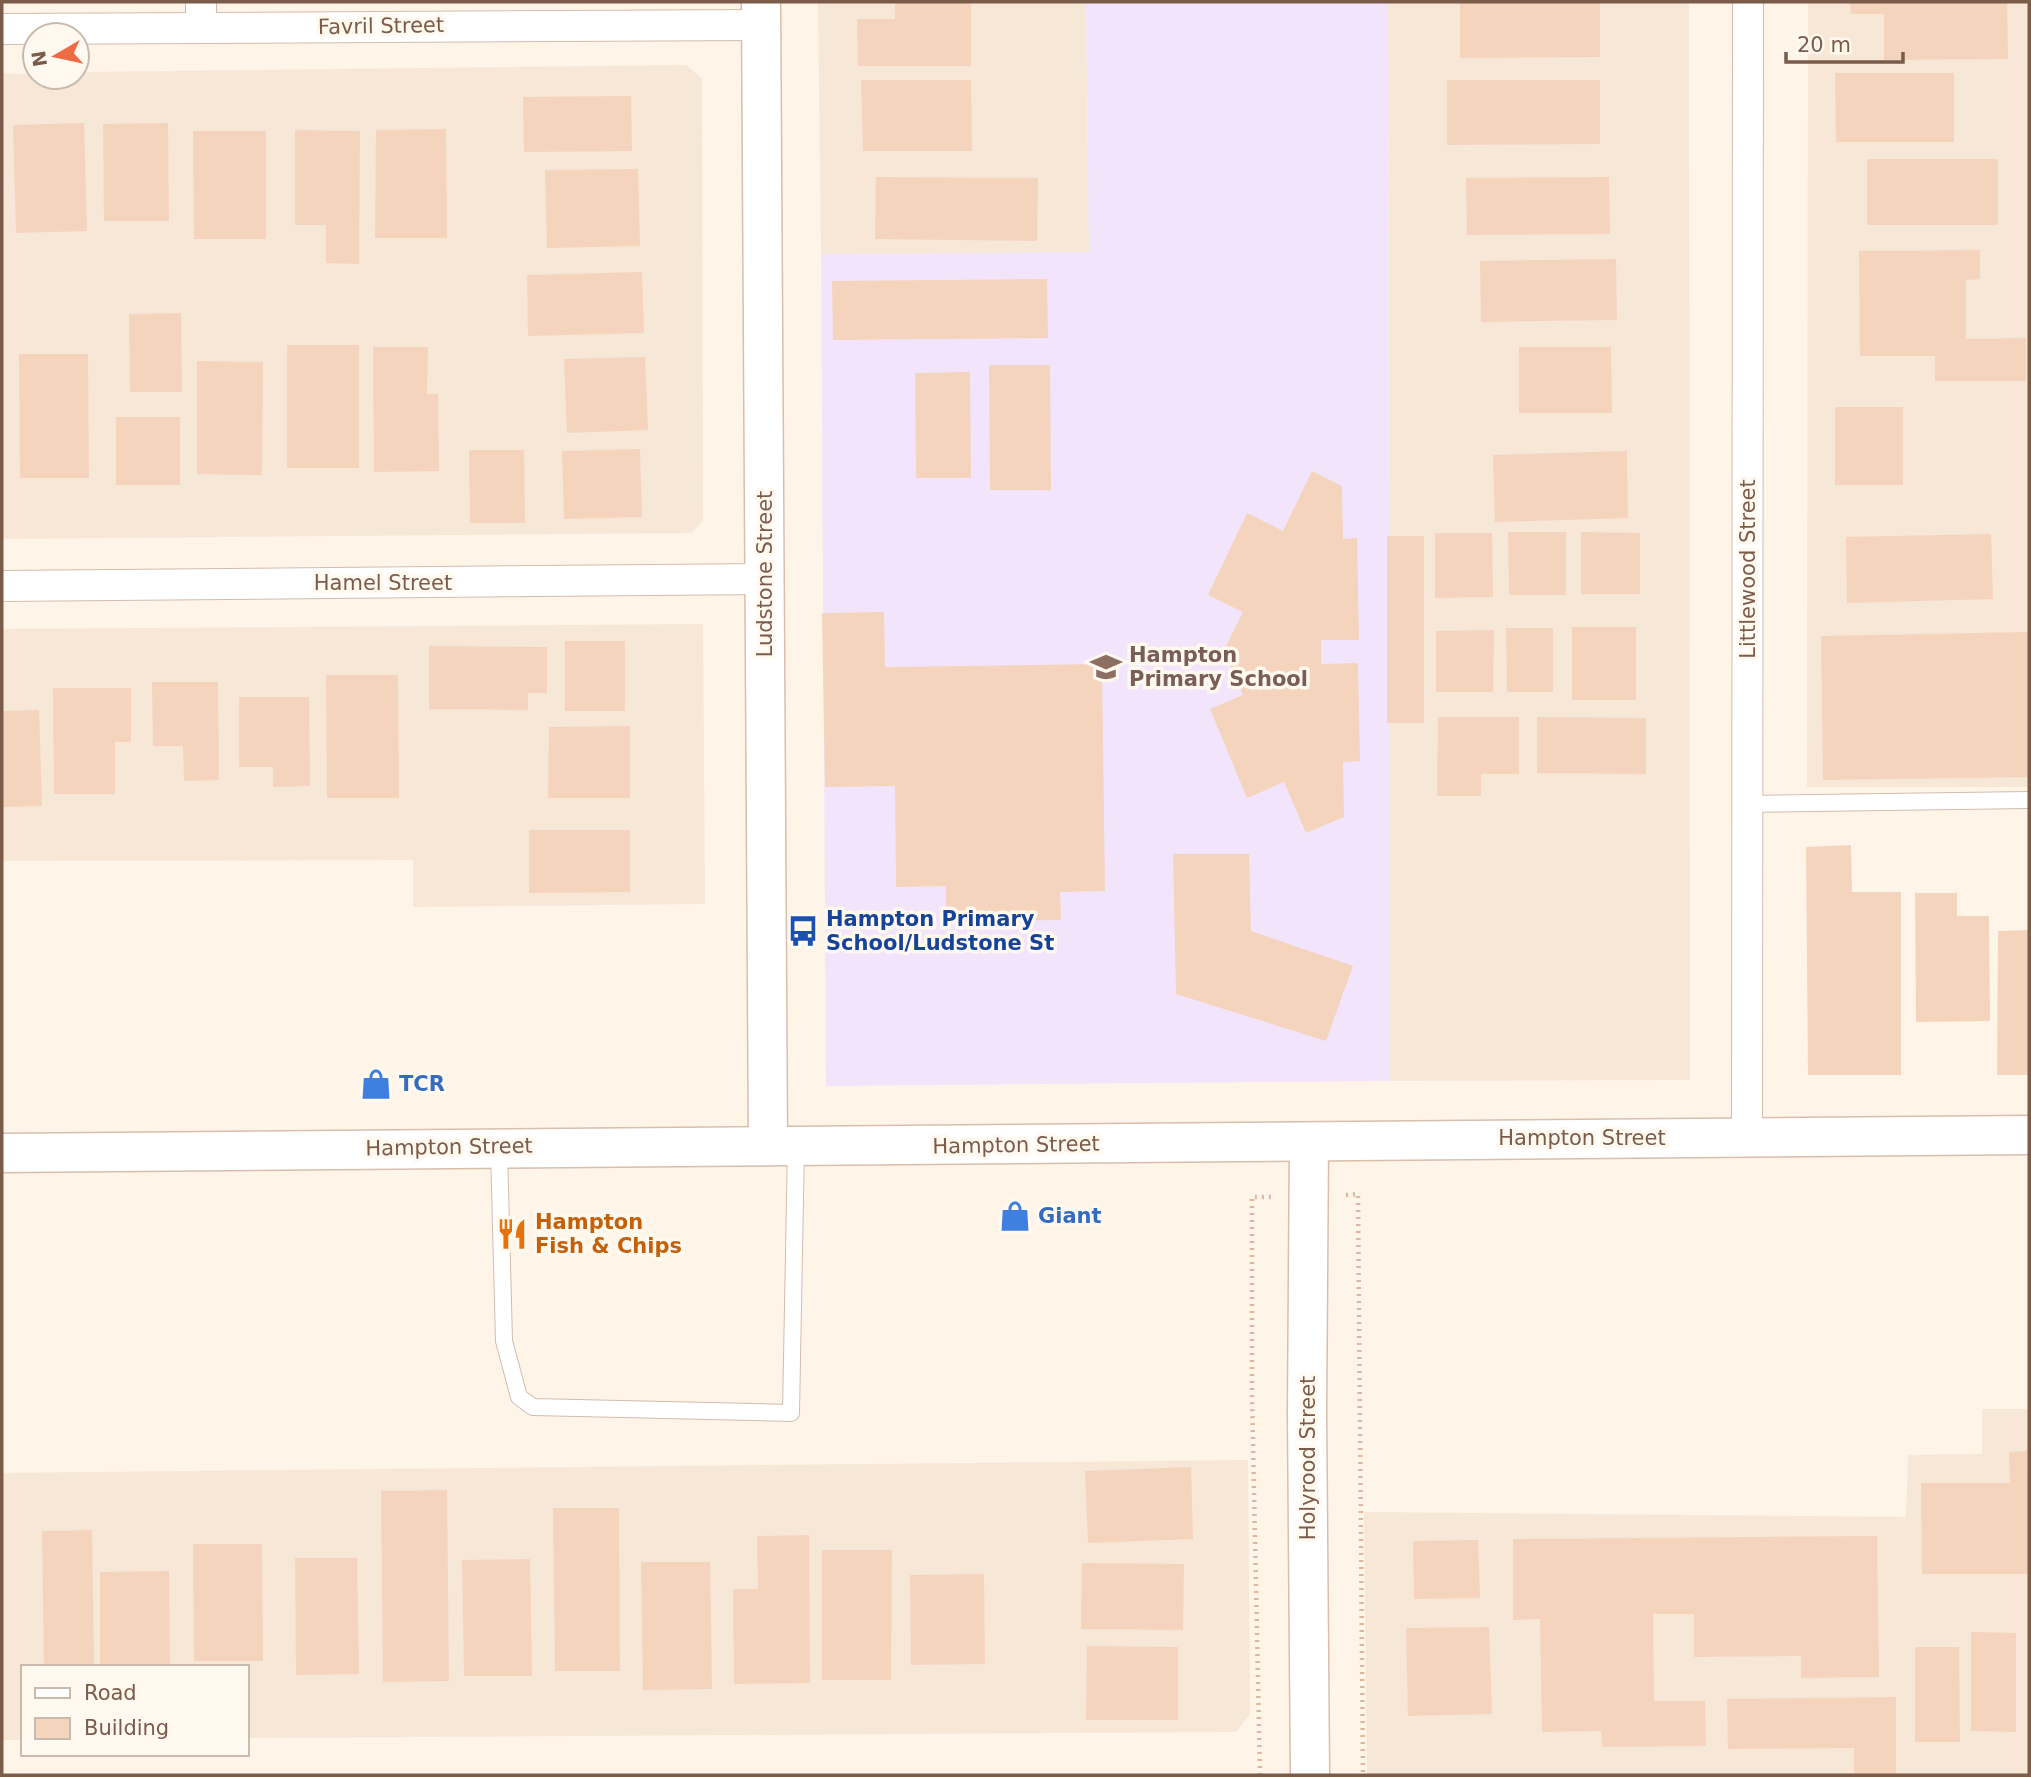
<svg xmlns="http://www.w3.org/2000/svg" width="2031" height="1777" font-family="'DejaVu Sans',sans-serif">
  <style>
    .residential { fill: #f6e7d6 }
    .education { fill: #f2e5fb }
    .building { fill: #f5d4be }
    .lines { fill: none; stroke-linecap: round; stroke-linejoin: round }
    .lane-casing { stroke: #d2bdac; stroke-width: 18 }
    .street-casing { stroke: #d2bdac; stroke-width: 32 }
    .secondary-casing { stroke: #d7bfac; stroke-width: 41 }
    .path { stroke: #dbb7a0; stroke-width: 4.5; stroke-dasharray: 2 5; stroke-linecap: butt }
    .lane { stroke: #fff; stroke-width: 16 }
    .street { stroke: #fff; stroke-width: 30 }
    .secondary { stroke: #fff; stroke-width: 38 }
    .labels { text-anchor: middle; stroke-width: 7; stroke-linejoin: round; paint-order: stroke }
    .street-label { font-size: 21px; fill: #7b5b4a; stroke: #fff9f0 }
    .education-label { font-size: 21px; font-weight: bold; fill: #785e54; stroke: #fff9f0; text-anchor: start }
    .transit-label { font-size: 21px; font-weight: bold; fill: #164399; stroke: #fff9f0; text-anchor: start }
    .shop-label { font-size: 21px; font-weight: bold; fill: #366cbe; stroke: #fff9f0; text-anchor: start }
    .food-label { font-size: 21px; font-weight: bold; fill: #c56008; stroke: #fff9f0; text-anchor: start }
  </style>
  <rect width="100%" height="100%" fill="#fef5e8"/>
  <g class="residential">
    <path d="M818 2H1086L1089 252 821 254Z"/>
    <path d="M1388 2H1689L1690 1080 1390 1081Z"/>
    <path d="M1808 2H2029V787H1807Z"/>
    <path d="M686 65 702 78 703 520 692 533 2 539V73L77 77V72Z"/>
    <path d="M703 624 705 904 413 907V860L2 861V629Z"/>
    <path d="M1982 1409H2029V1775H1367L1364 1512 1906 1517 1908 1455 1982 1454Z"/>
    <path d="M1248 1460 1250 1714 1236 1732 247 1738V1667H23V1740H2V1473Z"/>
  </g>
  <path class="education" d="M1086 2H1388L1390 1081 826 1086 821 254 1089 252Z"/>
  <g class="building">
    <path d="M895 2H971V66H858L857 19H895Z"/>
    <path d="M1460 2H1600V57L1460 58Z"/>
    <path d="M1850 2H2007L2008 59 1884 60V14H1851Z"/>
    <path d="M1835 73H1954V142H1836Z"/>
    <path d="M861 80H971L972 151H863Z"/>
    <path d="M1447 80H1600V144L1447 145Z"/>
    <path d="M631 96 632 151 524 152 523 97Z"/>
    <path d="M84 123 87 231 16 233 13 125Z"/>
    <path d="M168 123 169 221H104L103 124Z"/>
    <path d="M446 129 447 238H375L376 130Z"/>
    <path d="M295 130 360 131 359 264 326 263V225H295Z"/>
    <path d="M193 131H266V239H194Z"/>
    <rect x="1867" y="159" width="131" height="66"/>
    <path d="M638 169 640 246 547 248 545 170Z"/>
    <path d="M876 177 1038 178 1037 241 875 239Z"/>
    <path d="M1609 177 1610 234 1467 235 1466 178Z"/>
    <path d="M1980 250V279L1966 280V339L2026 338V381H1935V356H1860L1859 251Z"/>
    <path d="M1616 259 1617 320 1481 322 1480 261Z"/>
    <path d="M642 272 644 333 528 336 527 275Z"/>
    <path d="M1047 279 1048 338 833 340 832 281Z"/>
    <path d="M181 313 182 392H130L129 314Z"/>
    <rect x="287" y="345" width="72" height="123"/>
    <path d="M373 347H428L427 394H438L439 471 374 472Z"/>
    <path d="M1519 347H1611L1612 413H1519Z"/>
    <path d="M19 354H88L89 478H20Z"/>
    <path d="M645 357 648 430 567 433 564 359Z"/>
    <path d="M197 361 263 362 262 475 197 474Z"/>
    <path d="M989 365H1050L1051 490H990Z"/>
    <path d="M970 372 971 478H916L915 373Z"/>
    <rect x="1835" y="407" width="68" height="78"/>
    <rect x="116" y="417" width="64" height="68"/>
    <path d="M640 449 642 517 564 519 562 451Z"/>
    <path d="M469 450H524L525 523H470Z"/>
    <path d="M1627 451 1628 518 1495 522 1493 455Z"/>
    <path d="M1312 471 1342 486 1343 539 1357 538 1359 640H1321V664L1358 663 1360 761 1343 762 1344 817 1306 833 1284 782 1247 798 1210 709 1243 695 1224 650 1243 612 1208 595 1247 513 1283 531Z"/>
    <path d="M1508 532H1566V595H1509Z"/>
    <path d="M1581 532 1640 533V594H1581Z"/>
    <path d="M1435 533H1492L1493 597 1435 598Z"/>
    <path d="M1991 534 1993 599 1847 603 1846 537Z"/>
    <rect x="1387" y="536" width="37" height="187"/>
    <path d="M884 612 885 667 1102 664 1105 891 1060 892 1061 920 946 922V886L896 887 895 786 825 787 822 613Z"/>
    <rect x="1572" y="627" width="64" height="73"/>
    <path d="M1506 628H1553V692H1507Z"/>
    <path d="M1494 630 1493 692H1436V631Z"/>
    <path d="M2029 632V777L1823 780 1821 636Z"/>
    <rect x="565" y="641" width="60" height="70"/>
    <path d="M429 646 547 647V693H528V710L429 709Z"/>
    <path d="M326 675H398L399 798H327Z"/>
    <path d="M152 682H218L219 780 184 781 183 746H153Z"/>
    <path d="M53 688H131V742H115V794H54Z"/>
    <path d="M239 697H309L310 786 273 787V767H239Z"/>
    <path d="M39 710 42 806 2 807V711Z"/>
    <path d="M1438 717H1519V774H1481V796H1437Z"/>
    <path d="M1537 717 1646 718V774L1537 773Z"/>
    <path d="M630 726V798H548L549 727Z"/>
    <path d="M529 830H630V892L529 893Z"/>
    <path d="M1851 845 1852 892H1901V1075H1808L1806 847Z"/>
    <path d="M1173 854H1249L1251 931 1353 966 1326 1041 1176 994Z"/>
    <path d="M1915 893H1957V916H1989L1990 1021 1916 1022Z"/>
    <path d="M2029 930V1075H1997L1998 931Z"/>
    <path d="M2027 1413 2029 1574H1922L1921 1483H2010L2009 1452 2027 1451Z"/>
    <path d="M1191 1467 1193 1539 1088 1543 1085 1471Z"/>
    <path d="M447 1490 449 1681 383 1682 381 1491Z"/>
    <path d="M553 1508H619L620 1671H555Z"/>
    <path d="M92 1530 94 1667H44L42 1531Z"/>
    <path d="M809 1535 810 1683 734 1684 733 1589H758L757 1536Z"/>
    <path d="M1877 1536 1879 1677 1801 1678V1656L1694 1657V1614H1653L1654 1701H1705L1706 1746 1602 1747 1601 1731 1542 1732 1540 1619 1513 1620V1539Z"/>
    <path d="M1478 1540 1480 1598 1414 1599 1413 1541Z"/>
    <path d="M193 1544H262L263 1661H194Z"/>
    <path d="M822 1550H892L891 1680H822Z"/>
    <path d="M295 1558H357L359 1674 296 1675Z"/>
    <path d="M530 1559 532 1676H464L462 1560Z"/>
    <path d="M641 1562H710L712 1689 643 1690Z"/>
    <path d="M1082 1563 1184 1564 1183 1630 1081 1629Z"/>
    <path d="M169 1571 170 1667H100V1572Z"/>
    <path d="M984 1574 985 1664 911 1665 910 1575Z"/>
    <path d="M1489 1627 1492 1714 1408 1716 1406 1628Z"/>
    <path d="M1971 1632 2016 1633V1732L1971 1731Z"/>
    <path d="M1087 1646 1178 1647V1720H1086Z"/>
    <path d="M1915 1647H1959L1960 1742H1915Z"/>
    <path d="M1896 1697V1775H1854V1748L1728 1749 1727 1699Z"/>
  </g>
  <g class="lines">
    <defs>
      <g id="lane">
        <path d="M1748 804 2029 800"/>
        <path d="M499 1149 504 1341 519 1397 533 1407 791 1413 796 1146"/>
      </g>
      <g id="street">
        <path d="M201 2V28"/>
        <path d="M2 29 761 25"/>
        <path d="M2 586 764 579"/>
        <path d="M1747 1137 1748 2"/>
      </g>
      <g id="secondary">
        <path d="M761 2 768 1146"/>
        <path d="M1309 1142 1307 1413 1310 1775"/>
        <path d="M2 1153 2029 1135"/>
      </g>
    </defs>
    <use href="#lane" class="lane-casing"/>
    <use href="#street" class="street-casing"/>
    <use href="#secondary" class="secondary-casing"/>
    <g class="path">
      <path d="M1346 1195 1358 1194 1363 1775"/>
      <path d="M1260 1775 1252 1395V1197H1271"/>
    </g>
    <use href="#lane" class="lane"/>
    <use href="#street" class="street"/>
    <use href="#secondary" class="secondary"/>
  </g>
  <defs>
    <symbol id="school-bare" viewBox="-9 -9 18 18"><path d="M0-5L7-2L0 1L-7-2ZM-4 1L0 2.5L4 1V4Q0 6-4 4Z" fill="#8d6e63" stroke="#fff9f0" stroke-width="2.5" paint-order="stroke"/></symbol>
    <symbol id="bus-bare" viewBox="-9 -9 18 18"><path d="M-5-6H5V4H4V6H2V4H-2V6H-4V4H-5ZM-3.5-4V0h7V-4ZM-3.5 1.2v1.5H-2V1.2ZM2 1.2v1.5H3.5V1.2Z" fill="#1a4fb4" stroke="#fff9f0" stroke-width="2.5" paint-order="stroke"/></symbol>
    <symbol id="shop-bare" viewBox="-9 -9 18 18"><path d="M-5-2.5h2.3a2.7 3.5 0 0 1 5.4 0H5L5.5 6h-11ZM-1.5-2.5h3a1.5 2.3 0 0 0-3 0Z" fill="#3f7fe0" stroke="#fff9f0" stroke-width="2.5" paint-order="stroke"/></symbol>
    <symbol id="restaurant-bare" viewBox="-9 -9 18 18"><path d="M-5-6h1v4h1v-4h1v4h1v-4h1v5L-1.5 .5V6h-2V.5L-5-1ZM5-6V6H3V1.5H1.5Q1.5-4 5-6Z" fill="#e8710a" stroke="#fff9f0" stroke-width="2.5" paint-order="stroke"/></symbol>
  </defs>
  <g fill-rule="evenodd">
    <use href="#school-bare" x="1084" y="645" width="44" height="44"/>
    <use href="#bus-bare" x="781" y="909" width="44" height="44"/>
    <use href="#shop-bare" x="354" y="1062" width="44" height="44"/>
    <use href="#shop-bare" x="993" y="1194" width="44" height="44"/>
    <use href="#restaurant-bare" x="490" y="1212" width="44" height="44"/>
  </g>
  <g class="labels">
    <g class="street-label">
      <text transform="translate(381 26) rotate(-1)" y="7">Favril Street</text>
      <text transform="translate(1748 569) rotate(-90)" y="7">Littlewood Street</text>
      <text transform="translate(765 574) rotate(-90)" y="7">Ludstone Street</text>
      <text x="383" y="590">Hamel Street</text>
      <text x="1582" y="1145">Hampton Street</text>
      <text transform="translate(1016 1145) rotate(-1)" y="7">Hampton Street</text>
      <text transform="translate(449 1147) rotate(-1)" y="7">Hampton Street</text>
      <text transform="translate(1308 1458) rotate(-90)" y="7">Holyrood Street</text>
    </g>
    <g class="education-label">
      <text x="1129" y="662">Hampton<tspan x="1129" dy="24">Primary School</tspan></text>
    </g>
    <g class="transit-label">
      <text x="826" y="926">Hampton Primary<tspan x="826" dy="24">School/Ludstone St</tspan></text>
    </g>
    <g class="shop-label">
      <text x="399" y="1091">TCR</text>
      <text x="1038" y="1223">Giant</text>
    </g>
    <g class="food-label">
      <text x="535" y="1229">Hampton<tspan x="535" dy="24">Fish &amp; Chips</tspan></text>
    </g>
  </g>
  <rect width="2031" height="1777" fill="none" stroke="#7b5b4a" stroke-width="7"/>
  <rect x="21" y="1665" width="228" height="91" fill="#fff9f0" stroke="#cabaae" stroke-width="2"/>
  <rect x="35" y="1688" width="35" height="10" fill="#ffffff" stroke="#cabaae" stroke-width="2"/>
  <text x="84" y="1700" font-size="21" fill="#7b5b4a">Road</text>
  <rect x="35" y="1718" width="35" height="21" fill="#f5d4be" stroke="#cabaae" stroke-width="2"/>
  <text x="84" y="1735" font-size="21" fill="#7b5b4a">Building</text>
  <g transform="translate(56 56) rotate(261)"><circle r="33" fill="#fff9f0" stroke="#cabaae" stroke-width="2"/>
  <path d="M0-5L12 26L0 18L-12 26Z" fill="#ef6b46"/>
  <text y="-10" font-size="19" font-weight="bold" text-anchor="middle" fill="#7b5b4a">N</text>
  </g>
  <path d="M1786 52v10h117v-10" fill="none" stroke="#7b5b4a" stroke-width="3.5"/>
  <text x="1797" y="52" font-size="21" fill="#7b5b4a" stroke="#fff9f0" stroke-width="5" paint-order="stroke">20 m</text>
</svg>
